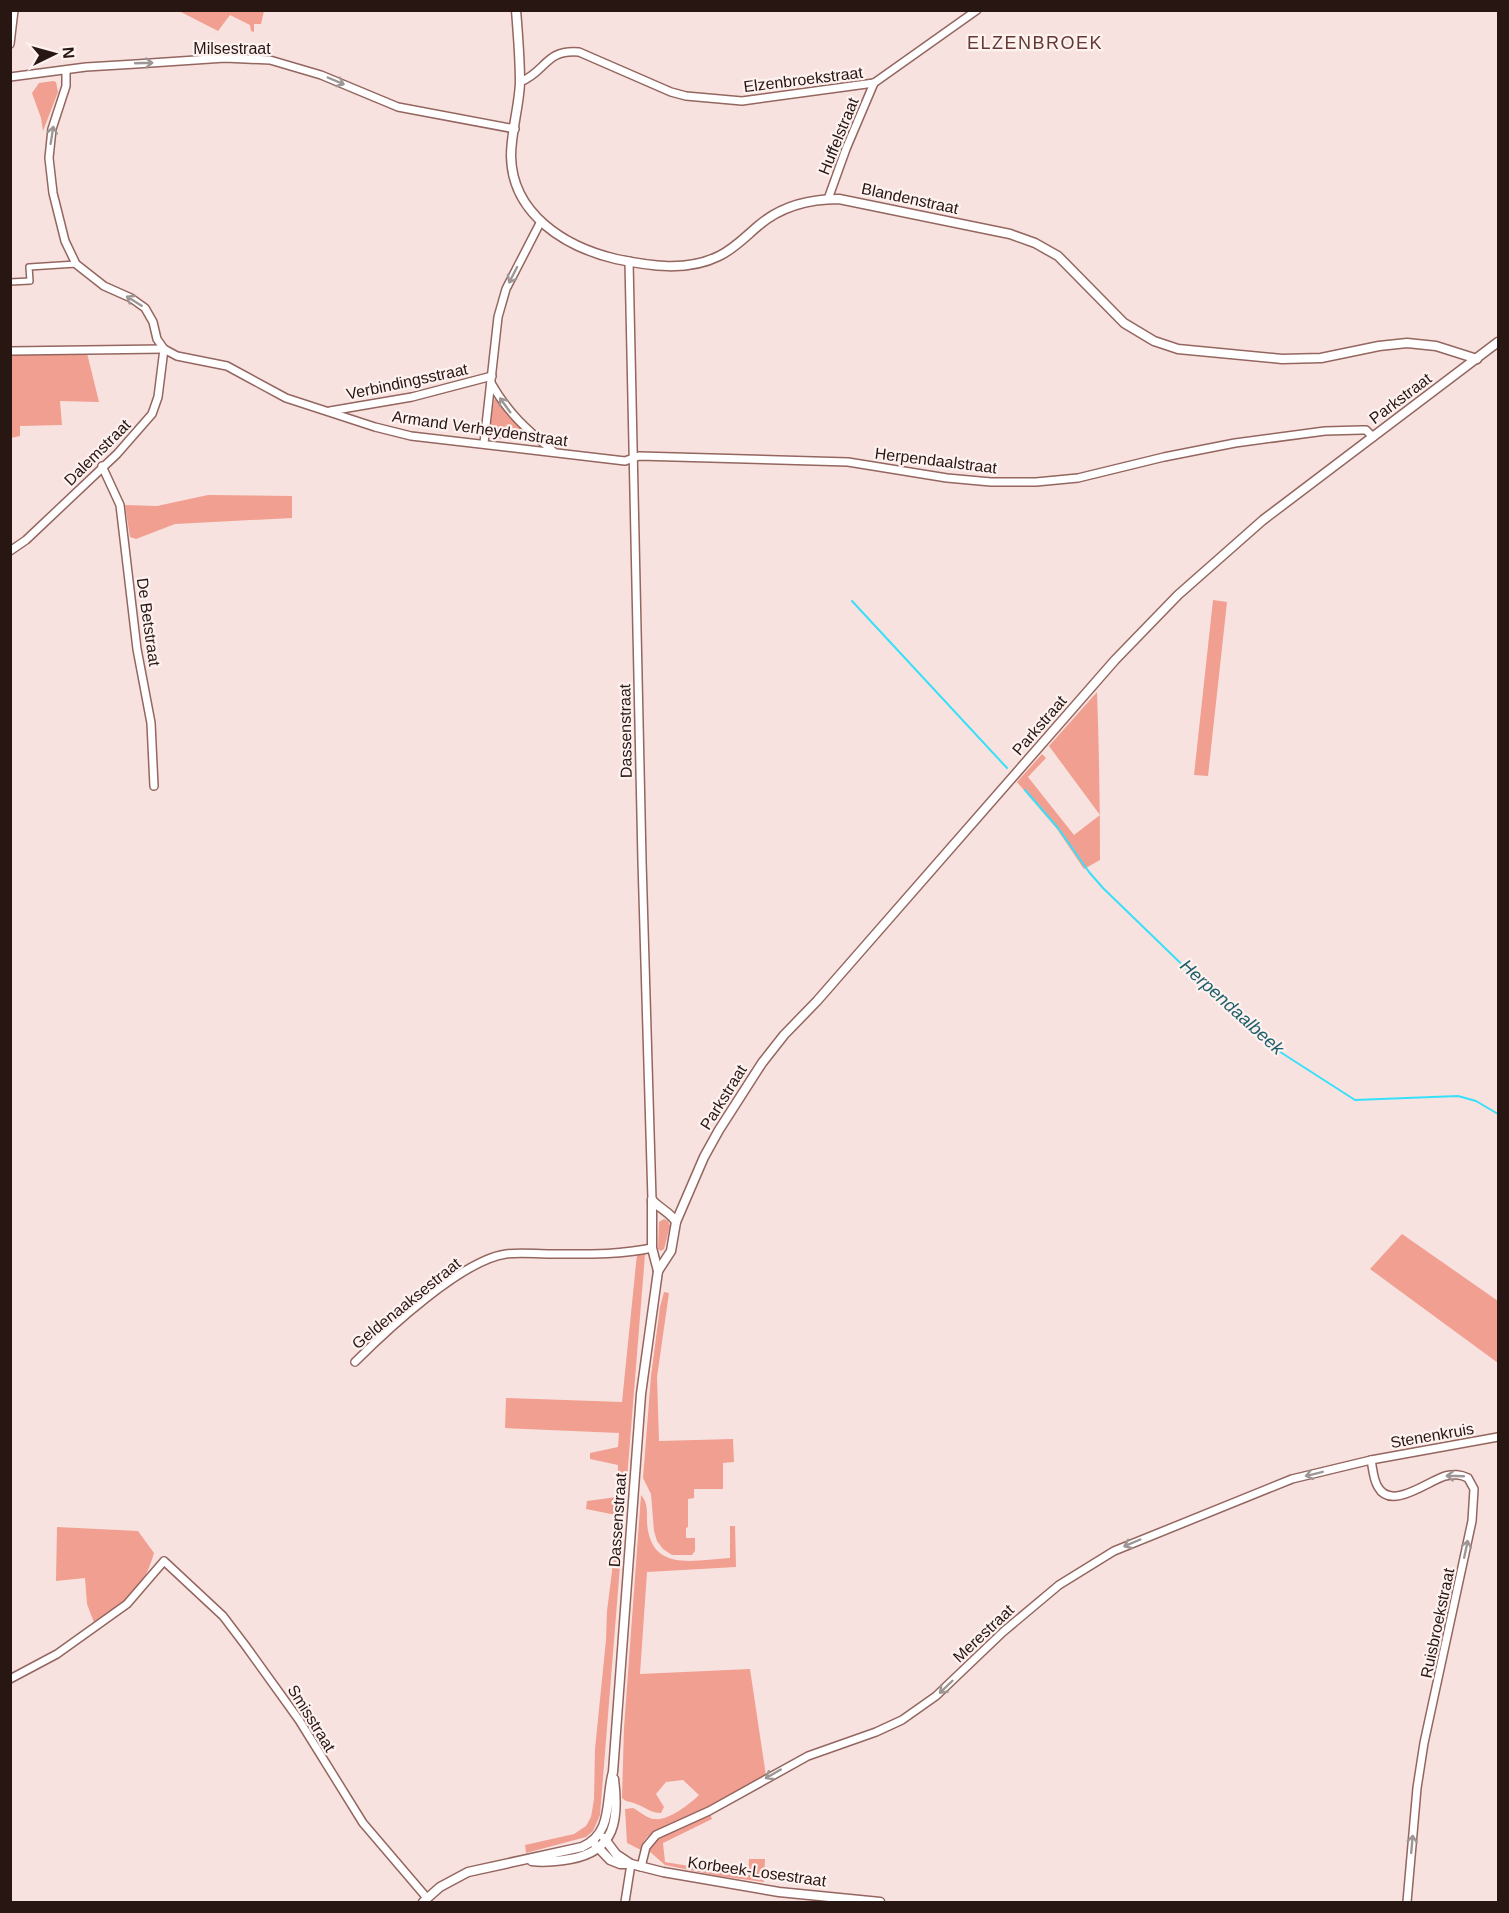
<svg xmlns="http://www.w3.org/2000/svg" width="1509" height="1913" font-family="Helvetica,sans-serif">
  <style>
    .green { fill: #f19f91 }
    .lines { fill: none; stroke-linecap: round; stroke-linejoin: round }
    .stream { stroke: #37e0f9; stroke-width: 2 }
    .pedestrian-casing { stroke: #94665f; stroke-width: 8 }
    .minor-casing { stroke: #94665f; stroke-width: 10 }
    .tertiary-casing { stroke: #94665f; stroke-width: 11 }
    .pedestrian { stroke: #fff; stroke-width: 5 }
    .minor { stroke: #fff; stroke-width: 7 }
    .tertiary { stroke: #fff; stroke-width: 8 }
    .oneway { stroke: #9e9695 }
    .labels { text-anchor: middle; stroke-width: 4.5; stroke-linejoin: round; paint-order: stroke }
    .street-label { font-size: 16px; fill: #281613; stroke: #fdf2f0 }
    .neighbourhood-label { font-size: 18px; letter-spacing: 1.5px; fill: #633932; stroke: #fdf2f0 }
    .water-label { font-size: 18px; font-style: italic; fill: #1d5e68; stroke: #fdf2f0 }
  </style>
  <rect width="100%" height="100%" fill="#f8e2df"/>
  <g class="green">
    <path d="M179 11H264L261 24H254V32L251 31 250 25 230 15 218 31Z"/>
    <path d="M53 81 56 82 58 92 43 131 41 118 32 93 39 83Z"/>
    <path d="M86 349 99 402 60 401 62 425 20 426V436L11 438 10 354Z"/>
    <path d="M496 398 517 424 535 440 534 443 501 439 493 436 490 429 494 400Z"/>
    <path d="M208 495 292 496V518L175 524 136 539 130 537 125 505 157 506Z"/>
    <path d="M1213 600 1227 602 1208 776 1194 775Z"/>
    <path d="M1097 692C1099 748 1100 804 1100 860L1084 869 1057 829 1017 782 1042 754 1046 758 1028 777 1074 835 1100 815 1049 746Z"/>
    <path d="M664 1219 668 1221 670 1226 664 1249 661 1251 658 1249 659 1222Z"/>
    <path d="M1402 1234 1498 1301V1363L1370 1269Z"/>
    <path d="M637 1254H645L644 1267 600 1815 593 1831 586 1837 526 1853 525 1845 574 1834 586 1826 591 1817 594 1799 595 1749 606 1640 607 1611 614 1555 616 1515 586 1509 587 1501 617 1497 618 1465 590 1459V1453L618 1447 619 1433 505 1428 506 1398 622 1402Z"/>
    <path d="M664 1292 669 1293 657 1377 659 1441 733 1439 734 1462 723 1463V1489H694V1498L688 1499V1527L686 1528V1538H695V1551L692 1555H672L663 1549 657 1541 654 1531 651 1494 643 1478 651 1376 660 1307Z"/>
    <path d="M641 1495C648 1502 647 1513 647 1522 650 1573 694 1560 730 1558V1526H735L736 1567 647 1572 640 1674 750 1669 766 1776 708 1809 648 1836 644 1841 641 1850 627 1843 625 1809 633 1808C641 1812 647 1819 655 1819 668 1821 690 1804 699 1795L683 1780 666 1782 656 1794 664 1807 661 1813C650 1813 646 1807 636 1804 630 1801 627 1803 622 1798L624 1728Z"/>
    <path d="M57 1527 138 1531 154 1553C143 1592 125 1602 95 1625L87 1604 85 1578 56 1581Z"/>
    <path d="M710 1814 712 1819 663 1843 665 1862 748 1876 749 1859H765L764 1882 719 1876 665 1865 649 1851 653 1841 658 1837Z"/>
  </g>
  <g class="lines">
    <g class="stream">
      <path d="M852 601 1007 768"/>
      <path d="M1025 790 1058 828 1089 872 1103 888 1231 1012 1245 1021 1274 1048 1355 1100 1458 1096 1476 1101 1498 1114"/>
    </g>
    <defs>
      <path id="pedestrian" d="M10 282 30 281 29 267 76 264"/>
      <g id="minor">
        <path d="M10 44 14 10"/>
        <path d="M66 71V86L52 129 49 158 53 193 65 241 76 264 104 286 131 298 145 308 153 322 157 339 164 349 177 356 227 366 286 398 375 427 411 436 625 461 639 456 848 462 947 478 991 482H1036L1078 478 1164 457 1235 443 1325 431 1362 430H1366L1373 437"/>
        <path d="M10 77 86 67 136 64 225 58 270 60 321 75 398 107 515 129"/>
        <path d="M520 82C546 72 545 49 579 52L671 92 686 96 742 101 874 83 977 10"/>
        <path d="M828 199 846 149 874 83"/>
        <path d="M629 261 642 861 652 1200"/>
        <path d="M10 351 164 349"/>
        <path d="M491 383C508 413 527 430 553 451"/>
        <path d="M330 411 412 397 492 376"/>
        <path d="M484 443 498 317 506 289 540 223"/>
        <path d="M102 466 120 505 137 649 151 723 154 786"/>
        <path d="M10 551 26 540 117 454 152 414 158 397 164 349"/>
        <path d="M355 1362C387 1330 462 1260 506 1254 521 1252 536 1254 551 1254 585 1254 619 1255 652 1248"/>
        <path d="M1371 1460C1373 1469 1373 1479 1378 1487 1391 1511 1428 1481 1445 1476 1454 1474 1460 1474 1468 1478L1474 1489 1472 1521 1424 1743 1417 1788 1407 1902"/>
        <path d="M10 1679 57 1654 127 1604 164 1561 223 1616 245 1645 299 1720 363 1823 427 1898"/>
        <path d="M641 1867 646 1847 656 1835 709 1811 808 1756 876 1732 902 1720 936 1696 1003 1632 1059 1585 1114 1551 1292 1479 1371 1460 1498 1437"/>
        <path d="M625 1902 631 1864"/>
      </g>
      <g id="tertiary">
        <path d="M516 10C518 34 520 59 520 83 519 107 511 132 511 156 512 214 565 247 616 259 649 266 687 272 719 256 734 249 745 237 758 226 781 206 809 199 839 199L1010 234 1035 243 1058 256 1124 323 1154 341 1178 349 1282 359 1321 358 1379 346 1407 343 1436 346 1477 359"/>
        <path d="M652 1200V1248L658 1271"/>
        <path d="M652 1200C659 1208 671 1213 676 1222"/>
        <path d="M604 1838 616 1854 631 1864"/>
        <path d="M592 1841 610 1860 620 1864H631L663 1872 779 1892 880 1902"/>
        <path d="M532 1861C545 1863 558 1861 570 1859 616 1851 619 1819 614 1779"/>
        <path d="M423 1902 440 1887 468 1872 582 1847C614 1833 605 1799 613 1772L641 1394 658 1271 671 1251 676 1222 704 1157 719 1130 762 1063 784 1035 817 1001 1115 660 1178 595 1263 520 1498 342"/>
      </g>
    </defs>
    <use href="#pedestrian" class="pedestrian-casing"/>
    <use href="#minor" class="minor-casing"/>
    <use href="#tertiary" class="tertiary-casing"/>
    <use href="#pedestrian" class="pedestrian"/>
    <use href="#minor" class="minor"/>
    <use href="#tertiary" class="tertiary"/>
  </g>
  <defs><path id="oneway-shaft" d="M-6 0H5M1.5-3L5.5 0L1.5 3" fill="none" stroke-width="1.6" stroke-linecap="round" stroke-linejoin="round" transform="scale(1.5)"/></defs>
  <g class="oneway">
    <use href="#oneway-shaft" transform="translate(144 63) rotate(-2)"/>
    <use href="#oneway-shaft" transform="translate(336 81) rotate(23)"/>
    <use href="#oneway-shaft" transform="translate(52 135) rotate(-81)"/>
    <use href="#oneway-shaft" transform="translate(513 275) rotate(117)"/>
    <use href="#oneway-shaft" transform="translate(134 301) rotate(-148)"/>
    <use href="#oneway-shaft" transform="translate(505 405) rotate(-126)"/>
    <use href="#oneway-shaft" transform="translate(1314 1474) rotate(166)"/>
    <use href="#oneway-shaft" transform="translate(1455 1476) rotate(-178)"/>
    <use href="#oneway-shaft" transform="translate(1132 1543) rotate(157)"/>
    <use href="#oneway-shaft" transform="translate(1466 1549) rotate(-78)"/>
    <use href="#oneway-shaft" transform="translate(946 1687) rotate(136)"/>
    <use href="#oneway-shaft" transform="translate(773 1774) rotate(150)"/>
    <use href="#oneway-shaft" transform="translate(1412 1844) rotate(-85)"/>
  </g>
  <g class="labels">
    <g class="street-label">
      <text x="232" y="54">Milsestraat</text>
      <text transform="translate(803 79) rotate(-7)" y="6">Elzenbroekstraat</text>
      <text transform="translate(838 136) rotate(-68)" y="6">Huffelstraat</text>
      <text transform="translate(910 198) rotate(12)" y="6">Blandenstraat</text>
      <text transform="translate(407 381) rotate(-12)" y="6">Verbindingsstraat</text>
      <text transform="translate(1400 398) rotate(-37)" y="6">Parkstraat</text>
      <text transform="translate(480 428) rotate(8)" y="6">Armand Verheydenstraat</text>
      <text transform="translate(97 452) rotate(-45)" y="6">Dalemstraat</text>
      <text transform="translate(936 460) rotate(7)" y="6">Herpendaalstraat</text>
      <text transform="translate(149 622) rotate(82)" y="6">De Betstraat</text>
      <text transform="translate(1039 725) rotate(-49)" y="6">Parkstraat</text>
      <text transform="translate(625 731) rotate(-91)" y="6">Dassenstraat</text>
      <text transform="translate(723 1097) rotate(-58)" y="6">Parkstraat</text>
      <text transform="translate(406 1303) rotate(-39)" y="6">Geldenaaksestraat</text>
      <text transform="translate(1432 1435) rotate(-10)" y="6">Stenenkruis</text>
      <text transform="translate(617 1520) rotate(-86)" y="6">Dassenstraat</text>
      <text transform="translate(1437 1623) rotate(-78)" y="6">Ruisbroekstraat</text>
      <text transform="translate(983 1633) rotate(-43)" y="6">Merestraat</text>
      <text transform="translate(312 1718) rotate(58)" y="6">Smisstraat</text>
      <text transform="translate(757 1871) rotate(8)" y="6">Korbeek-Losestraat</text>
    </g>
    <g class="neighbourhood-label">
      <text x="1035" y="49">ELZENBROEK</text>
    </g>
    <g class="water-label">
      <text transform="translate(1232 1007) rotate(42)" y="6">Herpendaalbeek</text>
    </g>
  </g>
  <rect width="1509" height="1913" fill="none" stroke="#281613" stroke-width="24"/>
  <g transform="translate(54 54) rotate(85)" stroke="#fdf2f0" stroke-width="4.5" paint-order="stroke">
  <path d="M0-4.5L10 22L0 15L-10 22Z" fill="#281613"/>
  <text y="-9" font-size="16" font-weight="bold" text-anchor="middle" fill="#281613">N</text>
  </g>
</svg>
